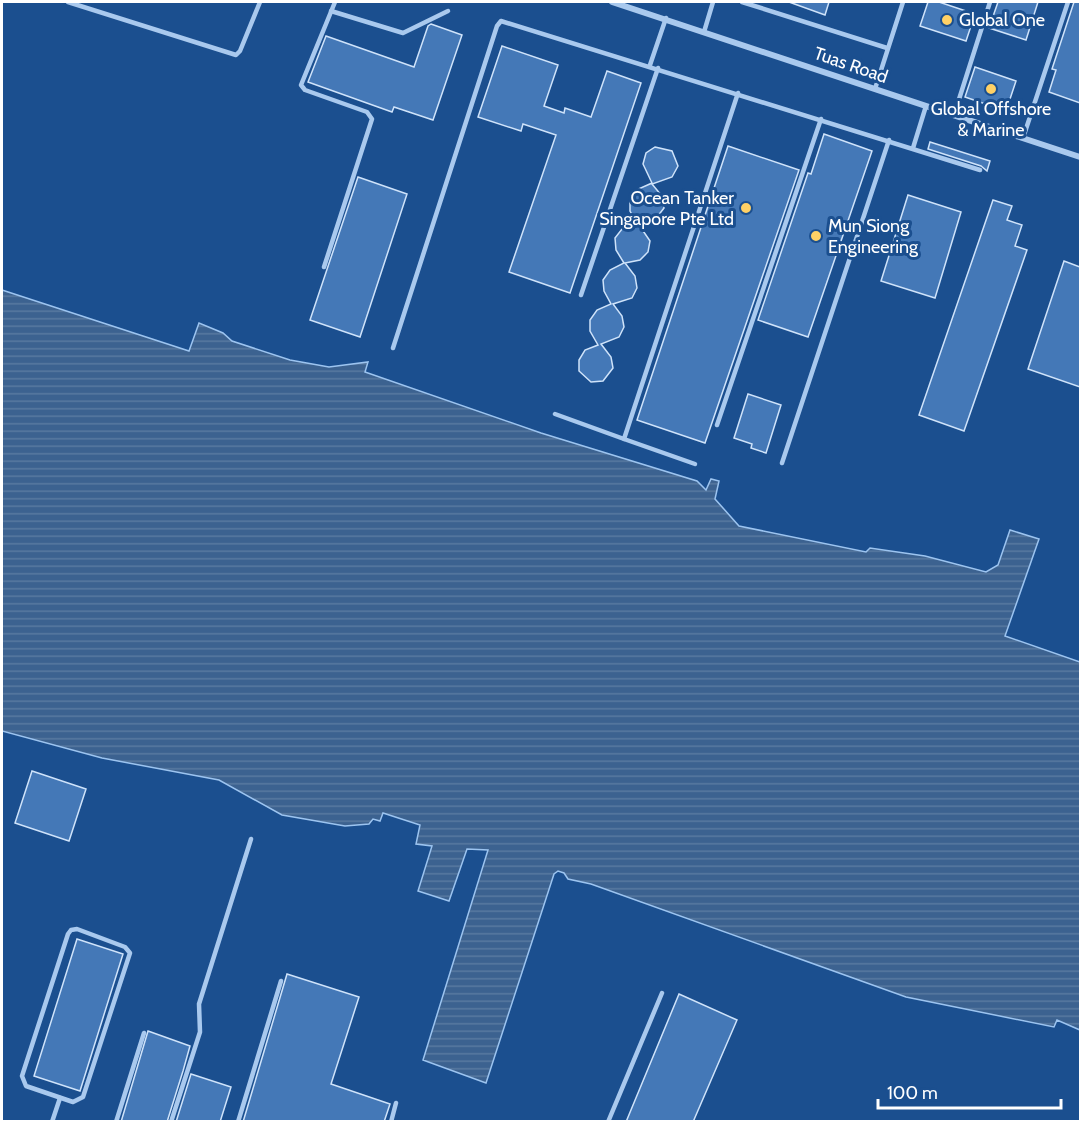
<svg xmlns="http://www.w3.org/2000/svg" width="1082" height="1123" font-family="Cabin,sans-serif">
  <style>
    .water { fill: url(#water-rules); stroke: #9cc4f0; stroke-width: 1.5 }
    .building { fill: #4478b7; stroke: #cfe3fa; stroke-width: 1.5 }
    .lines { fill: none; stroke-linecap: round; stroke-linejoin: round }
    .lane { stroke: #a9c9ee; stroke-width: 4.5 }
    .street { stroke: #a9c9ee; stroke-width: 6 }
    .poi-dot { fill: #ffd166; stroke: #1b4f8f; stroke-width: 2 }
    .labels { text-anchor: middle; stroke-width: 6; stroke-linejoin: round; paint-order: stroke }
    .poi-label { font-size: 18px; fill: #fff; stroke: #1b4f8f; text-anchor: start }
    .street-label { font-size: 18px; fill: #fff; stroke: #1b4f8f }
  </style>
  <defs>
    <pattern id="water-rules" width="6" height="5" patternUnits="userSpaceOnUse" patternTransform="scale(1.5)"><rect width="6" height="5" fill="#3c6290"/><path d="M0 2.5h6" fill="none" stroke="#597aa1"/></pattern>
  </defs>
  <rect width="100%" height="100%" fill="#1b4f8f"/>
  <path class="water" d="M2 290 189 351 199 323 223 333 232 341 290 360 329 367 368 362 365 372 541 433 697 481 706 490 711 479 719 481 715 499 739 526 866 552 870 548 925 556 986 572 998 565 1010 530 1039 539 1005 636 1080 662V1030L1057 1020 1054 1027 906 997 591 884 568 879 564 873 558 871 554 874 486 1083 423 1060 488 850 467 849 449 901 418 891 432 846 416 844 420 825 383 813 380 821 373 819 369 824 345 826 282 815 219 780 102 758 2 731Z"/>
  <g class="building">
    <path d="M789 2H829L825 15Z"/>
    <path d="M928 2H939L975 14 966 41 920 26Z"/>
    <path d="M998 2H1038L1026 40 989 28Z"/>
    <path d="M1074 2H1080V103L1049 92 1056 70 1052 69Z"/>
    <path d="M431 24 462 35 433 120 394 107 392 112 308 82 326 36 414 67 428 26Z"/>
    <path d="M502 46 558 65 544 106 564 113 565 108 591 117 607 71 641 83 570 293 509 272 556 135 523 124 521 131 478 117Z"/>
    <path d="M975 67 1016 81 1006 111 965 97Z"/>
    <path d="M824 134 872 151 808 337 758 320 808 173 811 174Z"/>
    <path d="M930 142 990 161 987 171 981 166 928 149Z"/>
    <path d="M728 146 799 170 705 443 637 420Z"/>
    <path d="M655 147 672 151 678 166 672 177 652 184 662 196 664 208 654 221 639 225 650 241 648 252 640 260 625 263 635 276 637 288 632 298 613 304 622 316 624 327 619 337 601 344 611 357 613 368 603 381 591 382 579 371V360L585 350 598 345 590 331V320L597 310 611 304 604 291 603 280 610 270 624 263 616 250 615 238 622 229 636 222 630 211V200L636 190 652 183 643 164 646 153Z"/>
    <path d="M358 177 407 194 360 337 310 320Z"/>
    <path d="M908 195 961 212 935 298 881 281Z"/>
    <path d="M993 200 1012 206 1007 220 1022 225 1015 246 1027 250 964 431 919 415Z"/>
    <path d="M1064 261 1080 267V387L1028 369Z"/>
    <path d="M748 394 781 405 766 453 751 448 752 444 734 438Z"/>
    <path d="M32 771 86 789 69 841 15 823Z"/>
    <path d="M77 939 123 954 80 1091 34 1076Z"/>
    <path d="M287 974 359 997 331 1084 390 1104 384 1122H243Z"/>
    <path d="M679 994 737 1020 693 1122H626Z"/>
    <path d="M148 1031 190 1046 183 1071 167 1122H121Z"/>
    <path d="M191 1074 231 1087 220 1122H176Z"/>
  </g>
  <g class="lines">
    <g class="lane">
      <path d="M68 2 236 55 240 51 260 2"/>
      <path d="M742 2 887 48"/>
      <path d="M331 11 403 33 448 11"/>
      <path d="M704 32 713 2"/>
      <path d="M650 65 666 18"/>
      <path d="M875 89 903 2"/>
      <path d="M954 115 990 2"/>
      <path d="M1023 138 1068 2"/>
      <path d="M913 148 926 106"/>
      <path d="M324 267 372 119 367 112 305 90 301 85 335 2"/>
      <path d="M581 295 658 68"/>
      <path d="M393 348 497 26 501 21 980 170"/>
      <path d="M555 414 624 439 738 93"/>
      <path d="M717 425 821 119"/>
      <path d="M624 439 695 464"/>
      <path d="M782 463 889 140"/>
      <path d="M77 929 125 947 130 953 83 1097 73 1102 26 1086 22 1076 68 934 71 930Z"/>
      <path d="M52 1122 60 1098"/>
      <path d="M116 1122 144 1033"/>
      <path d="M171 1122 200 1032 199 1004 251 839"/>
      <path d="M238 1122 281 981"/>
      <path d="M391 1122 396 1103"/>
      <path d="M608 1122 662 993"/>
    </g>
    <path class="street" d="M612 2 1080 157"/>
  </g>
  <g class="poi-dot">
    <circle cx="947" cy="20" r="6"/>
    <circle cx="991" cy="89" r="6"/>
    <circle cx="746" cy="208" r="6"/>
    <circle cx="816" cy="236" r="6"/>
  </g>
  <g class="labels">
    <g class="poi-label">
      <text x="959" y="26">Global One</text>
      <text x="991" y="115" text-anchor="middle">Global Offshore<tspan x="991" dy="21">&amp; Marine</tspan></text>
      <text x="734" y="204" text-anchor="end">Ocean Tanker<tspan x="734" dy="21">Singapore Pte Ltd</tspan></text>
      <text x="828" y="232">Mun Siong<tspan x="828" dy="21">Engineering</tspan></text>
    </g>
    <g class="street-label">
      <text transform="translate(851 65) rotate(19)" y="6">Tuas Road</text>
    </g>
  </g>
  <rect width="1082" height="1123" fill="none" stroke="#ffffff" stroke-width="6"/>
  <path d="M878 1099v9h183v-9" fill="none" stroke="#ffffff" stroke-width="3"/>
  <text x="887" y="1099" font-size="18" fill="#ffffff" stroke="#1b4f8f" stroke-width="4.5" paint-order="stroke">100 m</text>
</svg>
